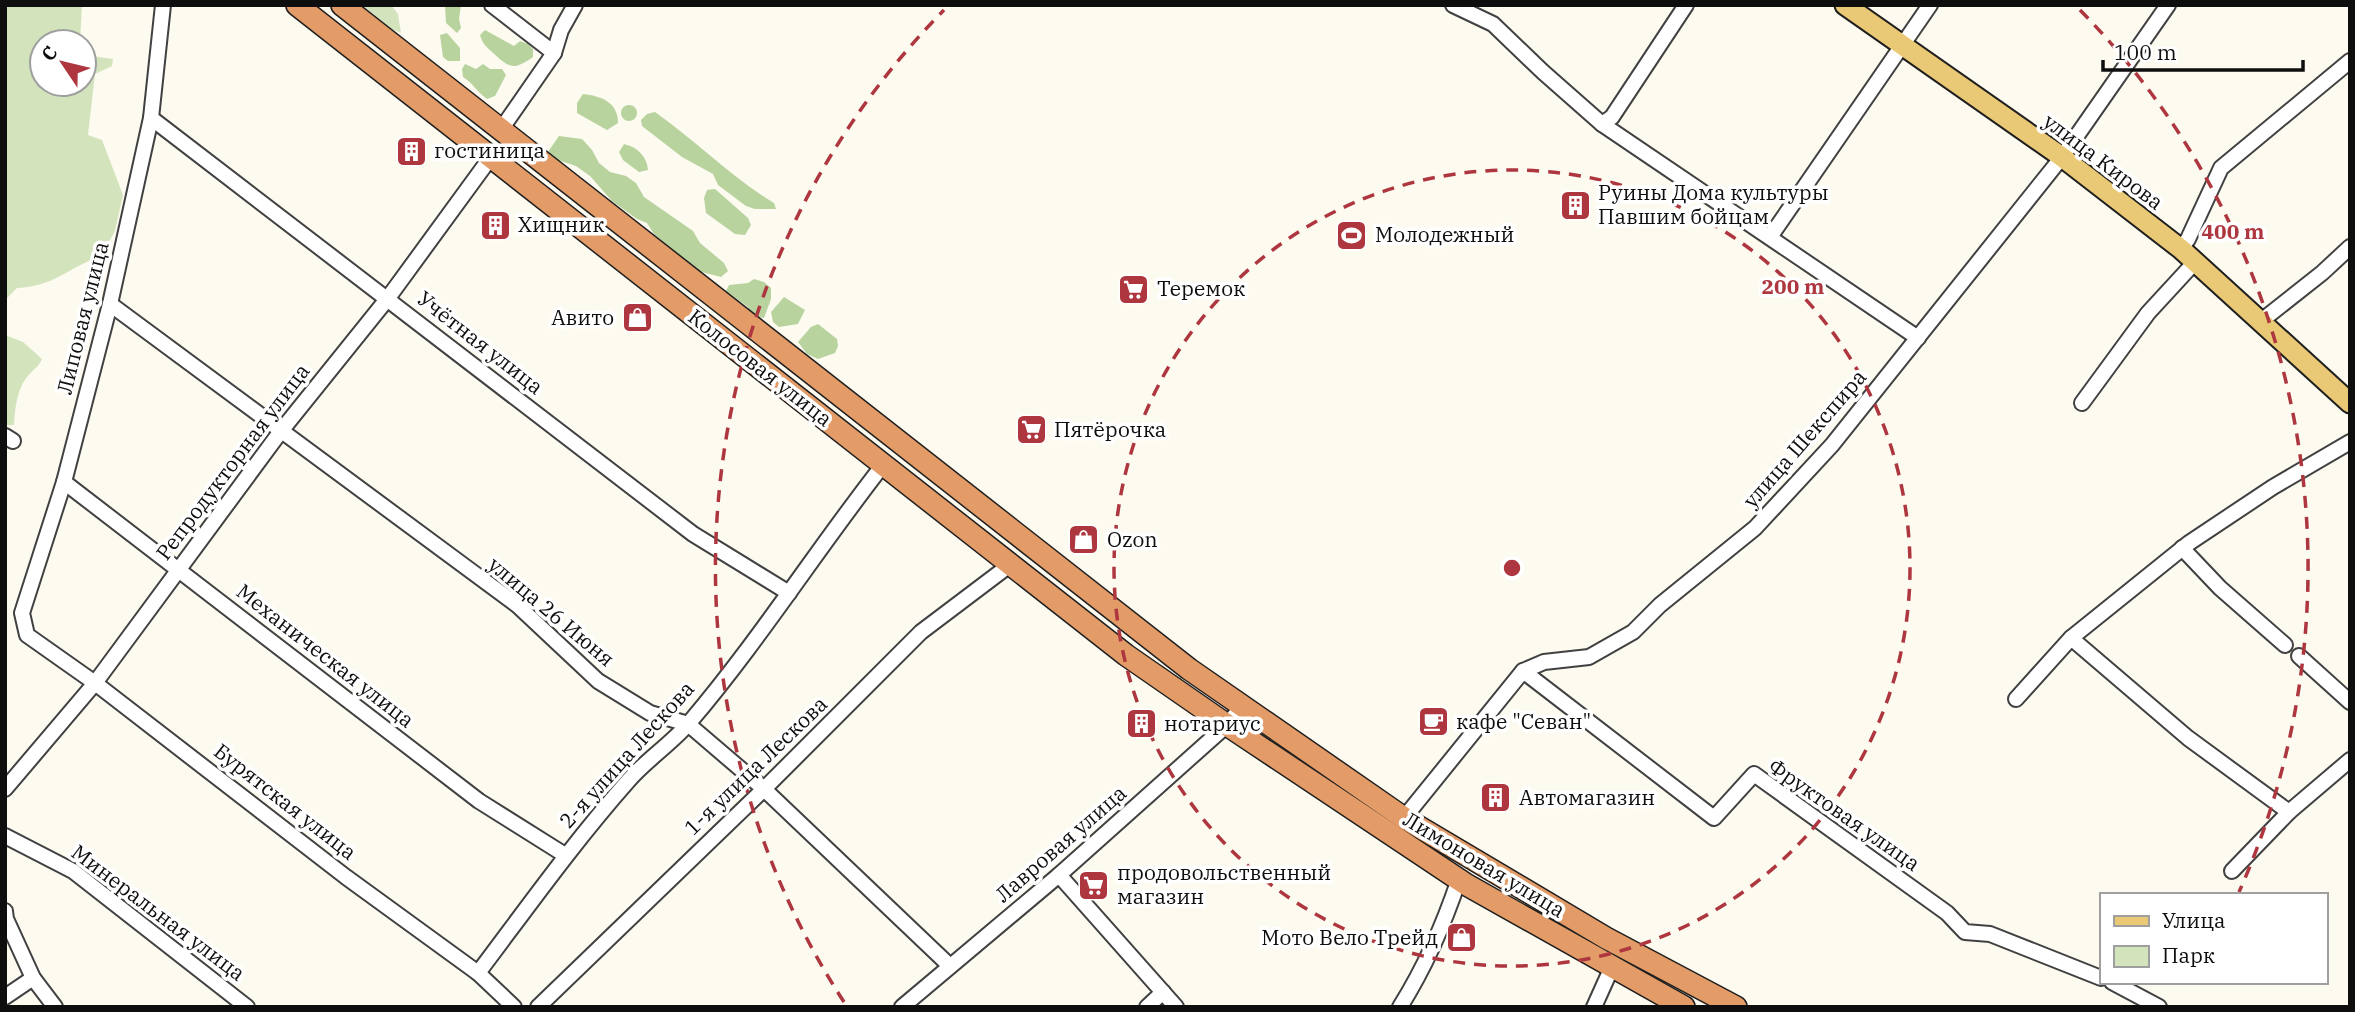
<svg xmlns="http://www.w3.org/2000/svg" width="2355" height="1012" font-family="'IBM Plex Serif',serif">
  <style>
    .green { fill: #d3e4bd }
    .forest { fill: #b8d39e }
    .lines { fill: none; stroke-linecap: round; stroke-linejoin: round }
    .minor-casing { stroke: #414141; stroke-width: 18 }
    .major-casing { stroke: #1f1f1f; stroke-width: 23 }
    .highway-casing { stroke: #1f1f1f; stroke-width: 24 }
    .minor { stroke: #fff; stroke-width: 14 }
    .major { stroke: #e9c975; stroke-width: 19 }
    .highway { stroke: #e39c68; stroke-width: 21 }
    .ring { fill: none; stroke: #ae363f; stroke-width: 3.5; stroke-dasharray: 12 9 }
    .labels { text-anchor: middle; stroke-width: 7; stroke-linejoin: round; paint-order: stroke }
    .poi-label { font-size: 21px; fill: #0e0e0e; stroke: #fff; text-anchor: start }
    .street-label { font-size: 21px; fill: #0e0e0e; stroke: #fff }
    .centre { fill: #ae363f; stroke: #fff; stroke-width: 3.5 }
    .ring-label { font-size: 21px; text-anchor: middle; font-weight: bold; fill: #ae363f; stroke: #fff; stroke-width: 7; stroke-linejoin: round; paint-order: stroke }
  </style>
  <rect width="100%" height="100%" fill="#fdfaf0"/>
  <g class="green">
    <path d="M5 5H82L80 42H42V84H84V55L113 59 112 66 95 74 88 135 102 140 123 195 115 231 101 256C67 268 56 286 17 288L5 300Z"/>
    <path d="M362 5H391L398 14 401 33 392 29Z"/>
    <path d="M5 335 23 342 42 359C38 368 33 369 28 376 17 388 15 409 14 425H5Z"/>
  </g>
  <g class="forest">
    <path d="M445 5H461L459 19 461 28 457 33 446 23Z"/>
    <path d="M485 30 514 46 520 41 528 44 533 49V57C513 71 510 68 493 53 486 46 483 45 480 35Z"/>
    <path d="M447 33 460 48V61H448L443 57 440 35Z"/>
    <path d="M465 64 476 69 483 64 490 69H502L506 75 495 96 487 99C477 92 473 83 463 77L462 69Z"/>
    <path d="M583 94C601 96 618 102 618 123L607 130 577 113V103Z"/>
    <circle cx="629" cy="113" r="8"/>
    <path d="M655 112C696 141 731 177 774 203L776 209H755L746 206 718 185 713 174 682 157 642 126 641 120 647 114Z"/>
    <path d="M559 136 582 139 592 150 599 163 610 172 626 176 636 183 644 197 693 231 700 243 724 263 728 271 721 277 698 271 654 234 647 223 637 219 612 201 590 176 576 166 558 160 548 152Z"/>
    <path d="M624 144C637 147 647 156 648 170L639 172 623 160 619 152Z"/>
    <path d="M715 189 748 218 751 225 745 235 735 234 706 213 704 198 707 190Z"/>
    <path d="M754 279 764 282 771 288V299L764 318 753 316 748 307 726 291 729 285 748 283Z"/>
    <path d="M784 297 805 310 798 324 779 327 773 322 771 312Z"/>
    <path d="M818 324 837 339 838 346 835 353 818 359 807 354 798 342 811 327Z"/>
  </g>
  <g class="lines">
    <defs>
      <g id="minor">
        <path d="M163 5 151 118 110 304 64 482 22 613 27 635 95 683 346 877 478 973 514 1007"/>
        <path d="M492 5 554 53"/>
        <path d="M1453 5 1493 24 1543 72 1602 124 1918 338"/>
        <path d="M151 118 693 534 789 593"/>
        <path d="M1602 124 1612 117 1686 5"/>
        <path d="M500 131 554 53 561 30 575 5"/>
        <path d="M1770 237 1930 5"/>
        <path d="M2181 249 2188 239 2221 168 2350 61"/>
        <path d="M110 304 517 605 598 681 650 713 688 724 764 789 950 966"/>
        <path d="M2260 322 2322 273 2350 247"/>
        <path d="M2082 403 2148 313 2195 262"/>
        <path d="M5 436 13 441"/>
        <path d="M64 482 479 801 565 855"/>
        <path d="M2182 548 2220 588 2285 645"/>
        <path d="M2071 638 2188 738 2289 812"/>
        <path d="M2299 656 2350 702"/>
        <path d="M1523 671 1714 818 1754 774 1947 913 1965 932 1990 934 2101 978"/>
        <path d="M2016 699 2071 638 2189 543 2273 487 2350 442"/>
        <path d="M5 789 95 683 281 431 388 298 491 157"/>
        <path d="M1404 818 1523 671 1544 662 1589 657 1633 632 1660 605 1755 528 1832 445 2062 157 2168 5"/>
        <path d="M5 836 73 871 247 1007"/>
        <path d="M2232 871 2289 812 2350 760"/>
        <path d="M1059 875 1176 1007"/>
        <path d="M5 911 6 919 33 978 55 1007"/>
        <path d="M478 973C527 908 574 842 628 781 646 760 671 744 689 723 759 641 817 549 883 465"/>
        <path d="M2112 982 2159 1007"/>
        <path d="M5 997 33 978"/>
        <path d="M538 1007 764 789 921 632 1011 564"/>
        <path d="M902 1007 1059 875 1227 725 1242 706"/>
        <path d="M1147 1007 1163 992"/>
        <path d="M1400 1007C1425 967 1444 924 1459 879"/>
        <path d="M1594 1007 1612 967"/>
      </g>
      <path id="major" d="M1845 5 2062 157 2181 249 2350 403"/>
      <g id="highway">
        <path d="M297 5 1126 655 1227 725 1467 885 1684 1007"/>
        <path d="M342 5 1189 669 1404 818 1606 938 1736 1007"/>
      </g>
    </defs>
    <use href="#minor" class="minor-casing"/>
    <use href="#major" class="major-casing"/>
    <use href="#highway" class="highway-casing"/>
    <use href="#minor" class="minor"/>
    <use href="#major" class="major"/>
    <use href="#highway" class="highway"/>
  </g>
  <g class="ring">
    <circle cx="1512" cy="568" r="398"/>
    <path d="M844 1002A796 796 0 0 1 944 10M2080 10A796 796 0 0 1 2239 892"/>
  </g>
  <defs>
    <symbol id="building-square" viewBox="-11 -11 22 22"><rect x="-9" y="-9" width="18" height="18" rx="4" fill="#ae363f" stroke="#fff"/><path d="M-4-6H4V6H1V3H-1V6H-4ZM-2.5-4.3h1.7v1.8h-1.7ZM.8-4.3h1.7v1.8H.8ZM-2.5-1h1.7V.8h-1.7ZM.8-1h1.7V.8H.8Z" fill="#fff"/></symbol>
    <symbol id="stadium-square" viewBox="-11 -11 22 22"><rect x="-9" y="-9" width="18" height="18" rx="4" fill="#ae363f" stroke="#fff"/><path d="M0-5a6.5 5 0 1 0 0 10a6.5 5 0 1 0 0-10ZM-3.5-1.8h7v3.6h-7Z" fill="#fff"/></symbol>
    <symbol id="supermarket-square" viewBox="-11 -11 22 22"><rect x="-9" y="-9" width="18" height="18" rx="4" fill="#ae363f" stroke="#fff"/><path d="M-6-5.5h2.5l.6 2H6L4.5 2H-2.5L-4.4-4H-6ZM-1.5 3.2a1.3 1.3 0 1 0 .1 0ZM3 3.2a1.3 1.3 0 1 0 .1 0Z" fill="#fff"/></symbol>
    <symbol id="shop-square" viewBox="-11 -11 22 22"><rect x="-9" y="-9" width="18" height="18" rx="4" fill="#ae363f" stroke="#fff"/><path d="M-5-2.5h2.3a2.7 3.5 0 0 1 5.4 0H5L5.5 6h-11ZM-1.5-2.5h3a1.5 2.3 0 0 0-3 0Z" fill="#fff"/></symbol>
    <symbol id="cafe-square" viewBox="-11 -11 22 22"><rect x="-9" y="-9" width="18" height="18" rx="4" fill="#ae363f" stroke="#fff"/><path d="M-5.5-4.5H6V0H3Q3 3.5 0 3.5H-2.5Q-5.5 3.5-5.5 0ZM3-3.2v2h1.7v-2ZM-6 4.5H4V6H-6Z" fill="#fff"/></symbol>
  </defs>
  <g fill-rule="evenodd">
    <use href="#building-square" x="394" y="134" width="35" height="35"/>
    <use href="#building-square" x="1558" y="188" width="35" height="35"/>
    <use href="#building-square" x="478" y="208" width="35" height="35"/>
    <use href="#stadium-square" x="1334" y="218" width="35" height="35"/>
    <use href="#supermarket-square" x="1116" y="272" width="35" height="35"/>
    <use href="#shop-square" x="620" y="300" width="35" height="35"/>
    <use href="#supermarket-square" x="1014" y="412" width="35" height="35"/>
    <use href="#shop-square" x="1066" y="522" width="35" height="35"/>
    <use href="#cafe-square" x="1416" y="704" width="35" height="35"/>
    <use href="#building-square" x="1124" y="706" width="35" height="35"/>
    <use href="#building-square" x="1478" y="780" width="35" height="35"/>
    <use href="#supermarket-square" x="1076" y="868" width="35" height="35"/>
    <use href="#shop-square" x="1444" y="920" width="35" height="35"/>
  </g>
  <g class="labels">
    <g class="poi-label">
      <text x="434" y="158">гостиница</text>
      <text x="1598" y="200">Руины Дома культуры<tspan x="1598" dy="24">Павшим бойцам</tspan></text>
      <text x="518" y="232">Хищник</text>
      <text x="1375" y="242">Молодежный</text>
      <text x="1157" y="296">Теремок</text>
      <text x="614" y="325" text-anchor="end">Авито</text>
      <text x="1054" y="437">Пятёрочка</text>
      <text x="1107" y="547">Ozon</text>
      <text x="1456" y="729">кафе "Севан"</text>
      <text x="1164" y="731">нотариус</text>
      <text x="1519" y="805">Автомагазин</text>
      <text x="1117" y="880">продовольственный<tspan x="1117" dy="24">магазин</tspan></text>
      <text x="1438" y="945" text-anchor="end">Мото Вело Трейд</text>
    </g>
    <g class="street-label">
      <text transform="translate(2103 162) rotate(37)" y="7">улица Кирова</text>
      <text transform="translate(83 318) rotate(-76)" y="7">Липовая улица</text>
      <text transform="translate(480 343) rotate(38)" y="7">Учётная улица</text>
      <text transform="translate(760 368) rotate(38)" y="7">Колосовая улица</text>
      <text transform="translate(1805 439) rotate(-49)" y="7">улица Шекспира</text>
      <text transform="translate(233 462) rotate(-53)" y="7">Репродукторная улица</text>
      <text transform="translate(551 612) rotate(40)" y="7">улица 26 Июня</text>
      <text transform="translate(325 656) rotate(38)" y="7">Механическая улица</text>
      <text transform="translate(627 755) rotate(-48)" y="7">2-я улица Лескова</text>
      <text transform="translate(756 766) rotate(-44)" y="7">1-я улица Лескова</text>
      <text transform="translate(285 802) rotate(38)" y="7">Бурятская улица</text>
      <text transform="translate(1844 815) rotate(35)" y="7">Фруктовая улица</text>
      <text transform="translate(1061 844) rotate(-41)" y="7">Лавровая улица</text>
      <text transform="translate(1484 865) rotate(31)" y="7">Лимоновая улица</text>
      <text transform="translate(158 913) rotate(37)" y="7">Минеральная улица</text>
    </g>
  </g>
  <circle cx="1512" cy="568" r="10" class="centre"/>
  <g class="ring-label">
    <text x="2233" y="239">400 m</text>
    <text x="1793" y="294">200 m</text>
  </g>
  <rect width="2355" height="1012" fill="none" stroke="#0e0e0e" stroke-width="14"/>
  <rect x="2100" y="893" width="228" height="91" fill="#ffffff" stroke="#9f9f9f" stroke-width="2"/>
  <rect x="2114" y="916" width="35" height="10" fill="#e9c975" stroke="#9f9f9f" stroke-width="2"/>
  <text x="2162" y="928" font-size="21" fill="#0e0e0e">Улица</text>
  <rect x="2114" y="946" width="35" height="21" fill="#d3e4bd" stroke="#9f9f9f" stroke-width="2"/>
  <text x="2162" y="963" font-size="21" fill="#0e0e0e">Парк</text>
  <g transform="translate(63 63) rotate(305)"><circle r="33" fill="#ffffff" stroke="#9f9f9f" stroke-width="2"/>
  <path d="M0-5L12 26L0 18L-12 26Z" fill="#ae363f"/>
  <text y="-10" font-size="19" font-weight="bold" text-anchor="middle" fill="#0e0e0e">С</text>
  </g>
  <path d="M2103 60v10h200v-10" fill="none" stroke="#0e0e0e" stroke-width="3.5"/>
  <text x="2114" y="60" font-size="21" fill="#0e0e0e" stroke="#ffffff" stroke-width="5" paint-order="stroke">100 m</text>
</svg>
